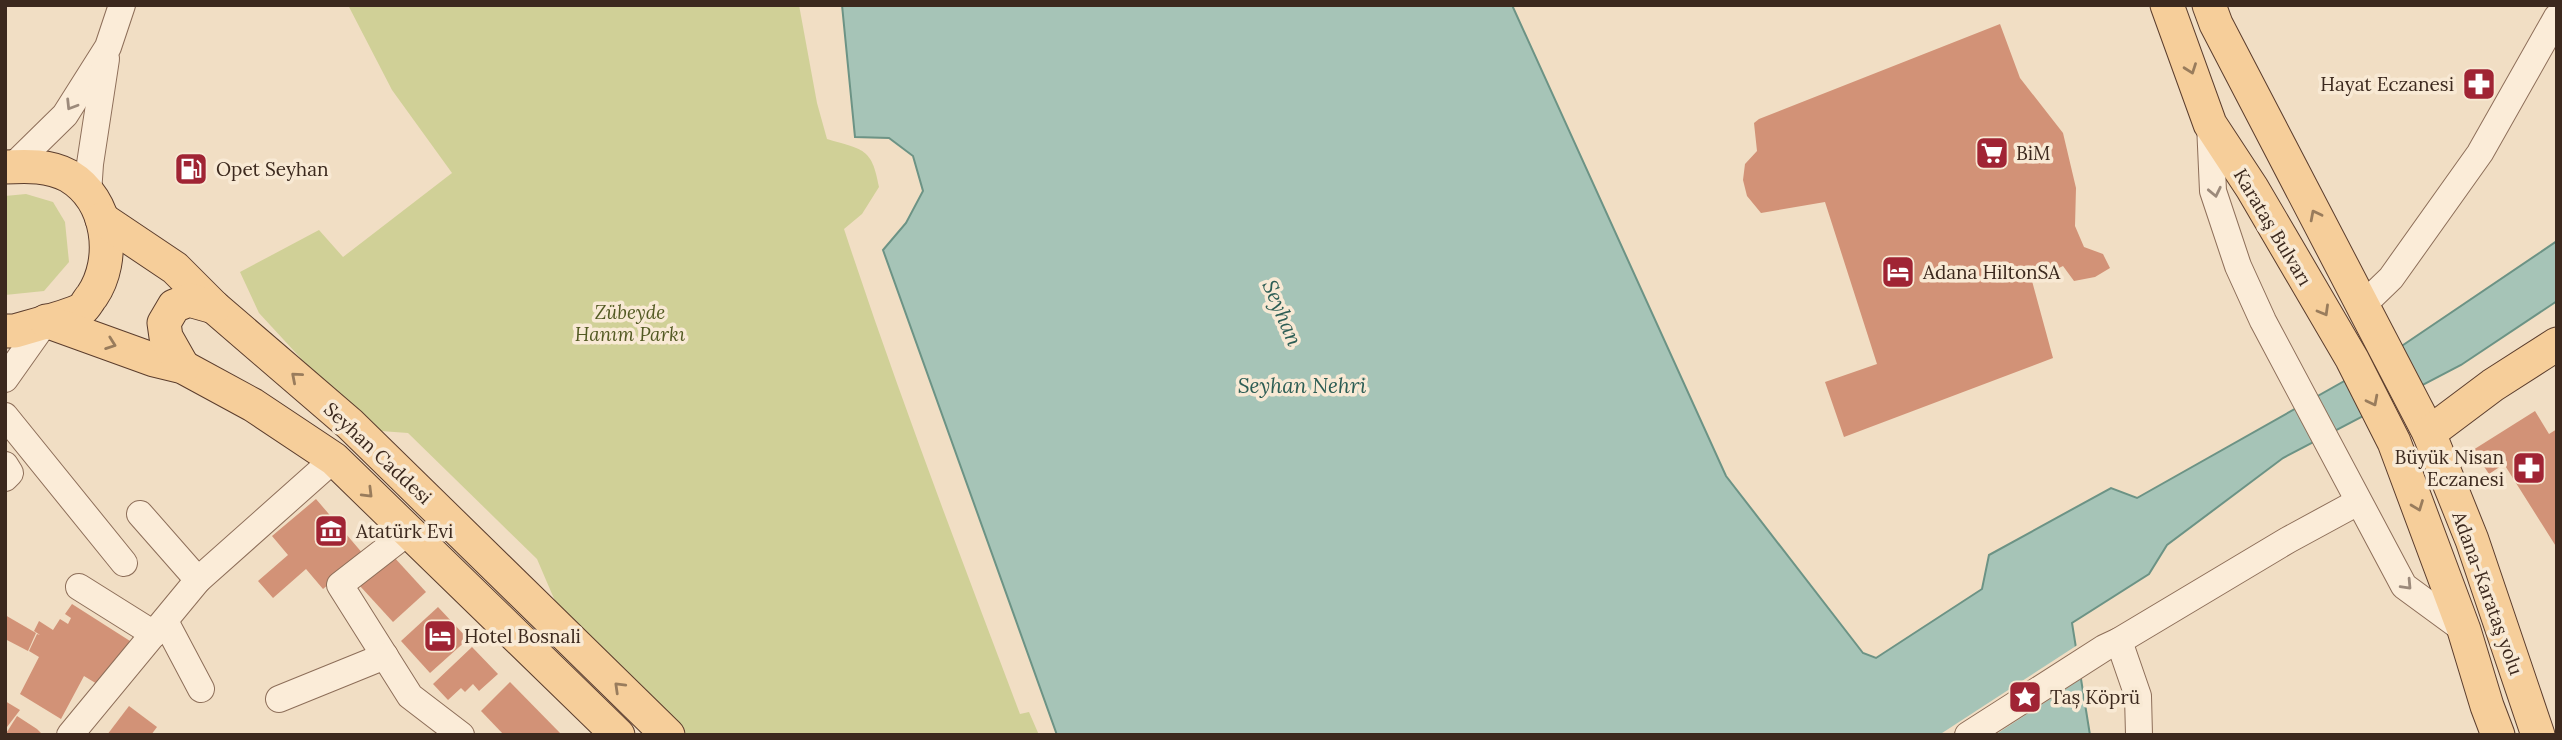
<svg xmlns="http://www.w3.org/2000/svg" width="2562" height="740" font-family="Lora,serif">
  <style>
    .green { fill: #d0d097 }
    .water { fill: #a6c4b7; stroke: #6c9385; stroke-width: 2 }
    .pier { fill: #f1dec4 }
    .building { fill: #d29277 }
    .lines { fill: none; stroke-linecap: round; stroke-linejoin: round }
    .minor-casing { stroke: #8d6e59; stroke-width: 28 }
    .major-casing { stroke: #5b3d2d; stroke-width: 35 }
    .minor { stroke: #fbecd8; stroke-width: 26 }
    .major { stroke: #f6ce9a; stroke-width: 33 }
    .oneway { stroke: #997c5c }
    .oneway2 { stroke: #9c8a7b }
    .labels { text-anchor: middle; stroke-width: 7; stroke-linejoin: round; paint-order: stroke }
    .poi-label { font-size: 19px; fill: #3c291e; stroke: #f8e9d4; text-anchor: start }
    .street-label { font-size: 19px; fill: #3c291e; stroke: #f8e9d4 }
    .park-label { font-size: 19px; font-style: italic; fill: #535a23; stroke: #f8e9d4 }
    .water-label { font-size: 21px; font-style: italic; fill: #2c5d54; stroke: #f8e9d4 }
  </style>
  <rect width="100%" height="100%" fill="#f1dec4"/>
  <g class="green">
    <path d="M348 5H799L817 103 827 139C863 150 872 147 879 187L862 214 844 229C898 393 959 553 1020 714L1029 712 1039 735H686L558 608 537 559 408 433 367 430 259 313 240 272 319 230 343 257 452 173 392 90Z"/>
    <path d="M26 194 53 202 65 222 69 262 44 291 5 295V196Z"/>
  </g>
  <path class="water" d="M842 5H1512L1726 476 1863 653 1876 658 1982 589 1989 555 2111 488 2137 498 2378 362 2557 241V301L2461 365 2283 458 2167 545 2149 574 2072 623 2090 735H1057L883 250 906 223 923 191 913 156 889 138 855 137Z"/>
  <path class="pier" d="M2079 644 2084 677 1995 735H1939Z"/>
  <g class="building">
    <path d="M2000 24 2020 78 2063 133 2076 188 2075 226 2084 247 2103 254 2110 268 2095 277 2074 281 2063 266 2032 281 2053 358 1844 437 1825 382 1877 364 1825 202 1761 213 1747 196 1743 180 1745 164 1757 151 1754 123 1759 119Z"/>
    <path d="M2535 411 2549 434 2557 429V548L2504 464 2489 474 2473 450Z"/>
    <path d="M316 499 364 555 323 589 306 569 273 598 258 581 288 555 272 536Z"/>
    <path d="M393 556 426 592 393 622 360 586Z"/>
    <path d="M72 604 141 648 107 690 84 676 61 719 20 694 39 657 29 651 37 634 40 635 34 631 39 621 53 630 60 619 68 624 71 618 65 614Z"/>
    <path d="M438 607 468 639 430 673 401 641Z"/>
    <path d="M5 615 36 633 28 651 5 639Z"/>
    <path d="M472 647 498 674 479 691 473 684 465 692 461 688 448 700 433 684Z"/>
    <path d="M510 682 562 735H504L481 711Z"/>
    <path d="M5 701 20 710 7 727 5 725Z"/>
    <path d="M129 706 157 727 151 735H107Z"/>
    <path d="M17 716 37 729 43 735H5Z"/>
  </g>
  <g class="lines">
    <defs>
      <g id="minor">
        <path d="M2210 124 2213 191 2238 266 2263 321 2404 586 2464 630"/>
        <path d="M12 167 65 115 108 47 122 5"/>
        <path d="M88 193 90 164 106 59"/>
        <path d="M2362 306 2391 278 2480 153 2557 17"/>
        <path d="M5 379 46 321"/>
        <path d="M5 416 124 563"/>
        <path d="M5 465 10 473 5 478"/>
        <path d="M140 514 198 580"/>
        <path d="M407 533 340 585 410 696 461 735"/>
        <path d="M79 587 154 634"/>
        <path d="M165 621 201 689"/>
        <path d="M2119 641 2138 696 2139 735"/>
        <path d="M279 699 385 656"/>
        <path d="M70 735 198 580 334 459"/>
        <path d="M1968 735 2104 648 2119 641 2288 540 2358 502"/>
      </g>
      <g id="major">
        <path d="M2167 5 2210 124 2252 188 2352 359 2394 442 2464 630 2487 706 2498 735"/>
        <path d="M2209 5 2216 24 2429 433 2472 540 2538 735"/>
        <path d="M5 167C27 166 49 165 69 176 109 200 117 259 92 296 89 299 86 306 82 309 73 315 28 327 15 331H5"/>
        <path d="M102 219 175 268 214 307 350 424 668 735"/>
        <path d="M46 321 154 360 183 367 253 405 334 459 618 735"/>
        <path d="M183 367 166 337 164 323 174 306 189 300 214 307"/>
        <path d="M2429 433 2493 385 2557 344"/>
      </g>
    </defs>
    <use href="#minor" class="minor-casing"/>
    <use href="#major" class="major-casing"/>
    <use href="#minor" class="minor"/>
    <use href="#major" class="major"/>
  </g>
  <defs><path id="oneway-chevron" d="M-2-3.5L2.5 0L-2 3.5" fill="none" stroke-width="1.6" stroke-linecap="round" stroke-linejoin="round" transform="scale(1.75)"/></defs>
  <g class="oneway">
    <use href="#oneway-chevron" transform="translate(2191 69) rotate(70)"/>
    <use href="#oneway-chevron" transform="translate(2315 215) rotate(-117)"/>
    <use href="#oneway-chevron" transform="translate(2324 311) rotate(60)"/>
    <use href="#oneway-chevron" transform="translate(111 344) rotate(20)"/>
    <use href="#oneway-chevron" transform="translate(296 377) rotate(-139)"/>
    <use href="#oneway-chevron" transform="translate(2373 401) rotate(63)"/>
    <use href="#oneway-chevron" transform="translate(368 493) rotate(45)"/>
    <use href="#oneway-chevron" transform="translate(2418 506) rotate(69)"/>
    <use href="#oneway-chevron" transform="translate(619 687) rotate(-136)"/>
  </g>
  <g class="oneway2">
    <use href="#oneway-chevron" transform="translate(71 105) rotate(122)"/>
    <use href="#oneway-chevron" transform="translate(2215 192) rotate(78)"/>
    <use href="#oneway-chevron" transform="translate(2407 585) rotate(47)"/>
  </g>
  <defs>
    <symbol id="pharmacy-square" viewBox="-11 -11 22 22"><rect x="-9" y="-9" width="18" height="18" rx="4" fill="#a02434" stroke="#f8e9d4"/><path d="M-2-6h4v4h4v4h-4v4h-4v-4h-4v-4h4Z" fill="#fff"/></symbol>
    <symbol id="supermarket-square" viewBox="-11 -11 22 22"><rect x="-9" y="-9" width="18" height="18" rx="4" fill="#a02434" stroke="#f8e9d4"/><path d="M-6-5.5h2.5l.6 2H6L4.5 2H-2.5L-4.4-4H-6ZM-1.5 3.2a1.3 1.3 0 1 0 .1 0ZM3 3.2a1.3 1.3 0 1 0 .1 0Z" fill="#fff"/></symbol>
    <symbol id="fuel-square" viewBox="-11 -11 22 22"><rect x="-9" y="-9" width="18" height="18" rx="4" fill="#a02434" stroke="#f8e9d4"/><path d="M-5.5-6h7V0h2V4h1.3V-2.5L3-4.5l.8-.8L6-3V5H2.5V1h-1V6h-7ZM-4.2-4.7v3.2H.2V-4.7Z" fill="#fff"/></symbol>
    <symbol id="hotel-square" viewBox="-11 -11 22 22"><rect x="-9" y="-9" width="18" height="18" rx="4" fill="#a02434" stroke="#f8e9d4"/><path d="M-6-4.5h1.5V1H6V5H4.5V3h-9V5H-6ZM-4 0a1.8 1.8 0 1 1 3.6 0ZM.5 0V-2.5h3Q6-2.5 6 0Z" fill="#fff"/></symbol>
    <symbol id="museum-square" viewBox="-11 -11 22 22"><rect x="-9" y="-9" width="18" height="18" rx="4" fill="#a02434" stroke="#f8e9d4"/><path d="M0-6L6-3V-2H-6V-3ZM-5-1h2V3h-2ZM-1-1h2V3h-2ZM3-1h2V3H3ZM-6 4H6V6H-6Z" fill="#fff"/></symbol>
    <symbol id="sight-square" viewBox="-11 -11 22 22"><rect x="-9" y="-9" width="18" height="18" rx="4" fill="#a02434" stroke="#f8e9d4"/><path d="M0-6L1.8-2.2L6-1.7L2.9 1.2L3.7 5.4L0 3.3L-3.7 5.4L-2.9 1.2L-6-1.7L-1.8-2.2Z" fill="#fff"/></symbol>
  </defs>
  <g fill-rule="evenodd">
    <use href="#pharmacy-square" x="2460" y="65" width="38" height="38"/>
    <use href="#supermarket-square" x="1973" y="134" width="38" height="38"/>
    <use href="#fuel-square" x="172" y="150" width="38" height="38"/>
    <use href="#hotel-square" x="1879" y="253" width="38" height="38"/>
    <use href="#pharmacy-square" x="2510" y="449" width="38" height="38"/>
    <use href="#museum-square" x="312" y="512" width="38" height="38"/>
    <use href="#hotel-square" x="421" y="617" width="38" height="38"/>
    <use href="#sight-square" x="2006" y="678" width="38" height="38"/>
  </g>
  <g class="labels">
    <g class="poi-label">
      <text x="2454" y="91" text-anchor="end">Hayat Eczanesi</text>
      <text x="2016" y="160">BiM</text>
      <text x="216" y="176">Opet Seyhan</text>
      <text x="1923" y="279">Adana HiltonSA</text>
      <text x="2504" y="464" text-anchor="end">Büyük Nisan<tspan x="2504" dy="22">Eczanesi</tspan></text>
      <text x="356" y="538">Atatürk Evi</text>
      <text x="464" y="643">Hotel Bosnali</text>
      <text x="2050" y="704">Taș Köprü</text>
    </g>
    <g class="street-label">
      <text transform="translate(2273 227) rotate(59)" y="7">Karataş Bulvarı</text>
      <text transform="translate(378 453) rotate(43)" y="7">Seyhan Caddesi</text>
      <text transform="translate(2488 593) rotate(70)" y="7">Adana-Karataş yolu</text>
    </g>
    <g class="park-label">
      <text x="630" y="319">Zübeyde<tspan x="630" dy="22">Hanım Parkı</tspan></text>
    </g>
    <g class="water-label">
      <text transform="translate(1282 313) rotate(67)" y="7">Seyhan</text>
      <text x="1302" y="393">Seyhan Nehri</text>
    </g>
  </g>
  <rect width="2562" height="740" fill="none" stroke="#3c291e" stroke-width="14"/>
</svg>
